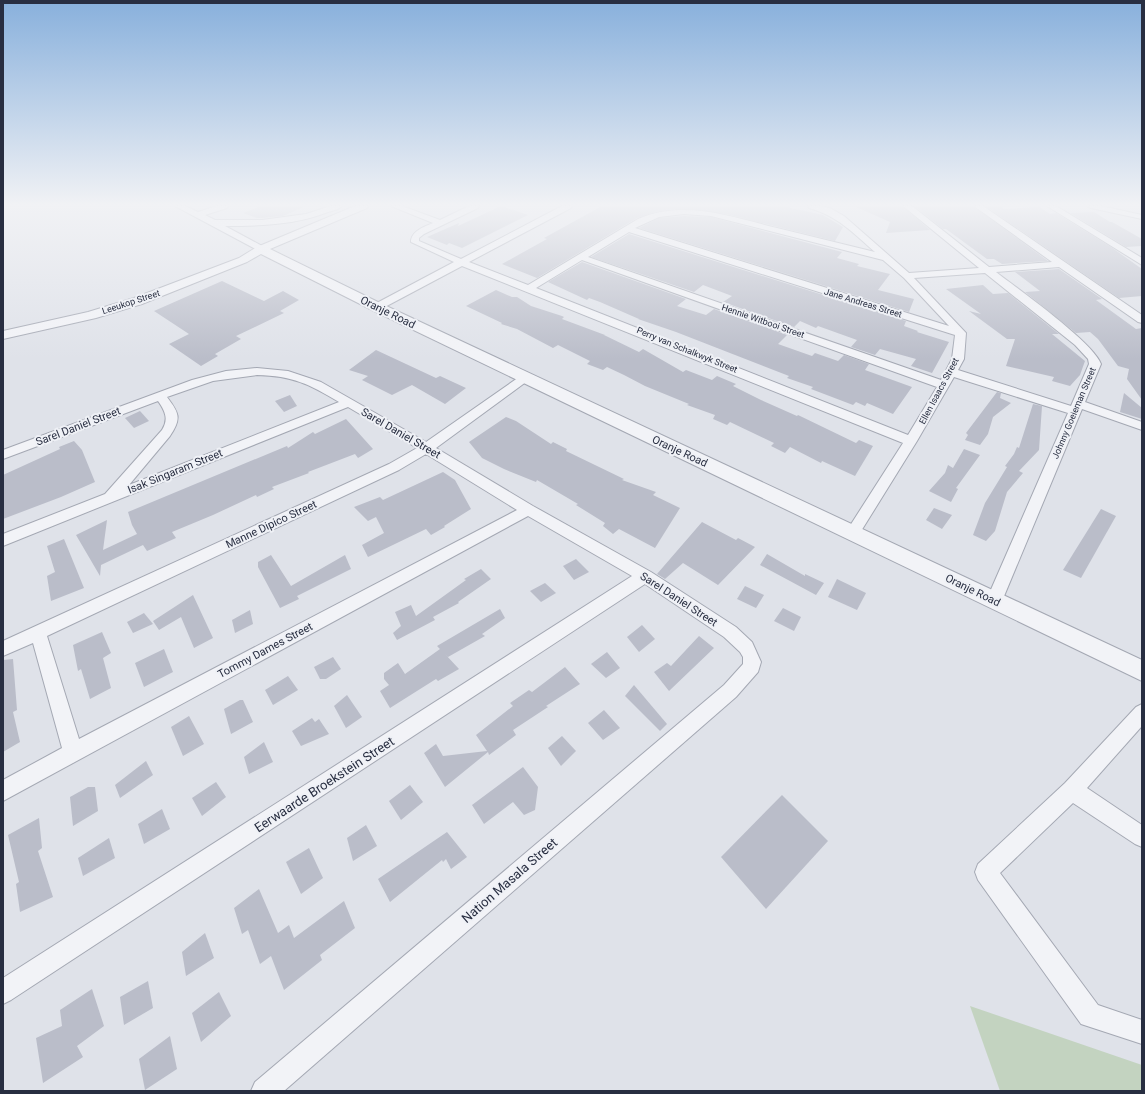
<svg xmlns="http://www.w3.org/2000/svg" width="1145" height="1094" font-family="Roboto,sans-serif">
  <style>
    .green { fill: #c3d3c0 }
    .building { fill: #babdc9 }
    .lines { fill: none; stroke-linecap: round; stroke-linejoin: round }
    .minor-casing { stroke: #a4a8b3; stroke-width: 2 }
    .tertiary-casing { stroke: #a4a8b3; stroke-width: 2 }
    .minor { fill: #f2f3f7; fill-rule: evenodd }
    .tertiary { fill: #f2f3f7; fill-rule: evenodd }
    .labels { text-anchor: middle; stroke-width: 4; stroke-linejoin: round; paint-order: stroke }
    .far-street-label { font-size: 9px; fill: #282e41; stroke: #eff1f6 }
    .street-label { font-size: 11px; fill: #282e41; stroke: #eff1f6 }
    .near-street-label { font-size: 13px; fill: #282e41; stroke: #eff1f6 }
  </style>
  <rect width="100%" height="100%" fill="#dfe2e9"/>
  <path class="green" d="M970 1006 1142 1065V1091H1000Z"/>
  <g class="building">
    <path d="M261 206H306L283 216 262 218H257L243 213Z"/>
    <path d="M501 206 528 215 462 248 449 243 447 245 427 237 459 223 458 226Z"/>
    <path d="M602 206H782L823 215 843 227 835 241 726 214 690 209H673L655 212 637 218 537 278 502 264 547 239 544 238Z"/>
    <path d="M854 206H902L930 230 886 233 890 222Z"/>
    <path d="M914 206H973L1048 261 1002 264 994 259H987L946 229H943Z"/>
    <path d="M985 206H1002L1003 209 1040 207 1050 214 1056 213 1111 247 1142 269V296L1119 298Z"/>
    <path d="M1094 212 1110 222H1112L1142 239V246L1126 247 1070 213Z"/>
    <path d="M684 216 711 217 842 252 837 258 859 264 857 266 890 274 878 290 914 299 909 312 639 228 659 218Z"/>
    <path d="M629 234 906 321 904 326 918 331 917 332 949 342 932 373 911 366 916 359 880 349 875 355 851 347 857 340 818 326 816 328 800 321 794 327 723 302 732 296 703 285 694 292 591 257Z"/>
    <path d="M582 262 686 299 677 306 706 315 714 309 787 335 778 344 812 356 815 353 838 361 844 355 869 364 865 370 912 387 893 414 867 403 865 406 856 402 853 405 811 389 813 387 787 378 789 376 676 332 638 319H639L600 302 589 298 587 300 548 282Z"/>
    <path d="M1059 269 1102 299 1096 300 1136 329 1142 328V400L1127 379 1129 369 1118 366 1098 339 1090 332 1076 333 1025 292 1040 291 1015 272Z"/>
    <path d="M222 281 264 301 283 291 299 300 280 311 284 313 236 336 241 339 215 354 218 356 201 366 169 344 189 334 154 311Z"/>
    <path d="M983 285 993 294 1008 293 1059 334H1052L1085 361 1080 375 1070 386 1052 381 1054 377 1006 366 1015 339H1007L969 311 981 314 946 289Z"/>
    <path d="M496 290 512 297H517L531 306 562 316 564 317 562 319 605 335H604L639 352 643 349 683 372 686 370 712 380 717 376 736 384 733 386 761 400 797 416 798 415 856 443 859 440 873 446 855 476 822 461 821 463 790 447 785 453 771 446 774 443 730 422 727 425 713 419 715 415 687 405 689 404 645 386 624 375 607 367 603 370 587 364 590 361 558 345 553 348 517 329 501 324 502 323 466 306Z"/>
    <path d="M376 350 436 378 440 376 466 388 445 404 412 385 392 395 362 380 368 376 349 370Z"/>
    <path d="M997 392 1001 393 1000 398 1011 403 993 417 988 434 980 445 965 440 968 435 966 433Z"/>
    <path d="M1124 393 1142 408V419L1120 412Z"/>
    <path d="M290 395 297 406 284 412 275 401Z"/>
    <path d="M1033 404 1042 406 1039 450 1019 471 1023 473 1007 492 995 531 986 541 973 535 985 503 1007 467 1005 466 1014 454 1017 447 1019 448Z"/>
    <path d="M140 411 149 421 134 428 125 418Z"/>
    <path d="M506 417 516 421 551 444 553 442 567 449 566 451 624 479 622 480 656 492 653 495 680 508 655 548 619 529 613 534 603 526 605 523 576 505 578 504 537 480 536 482 504 469 482 458 469 442Z"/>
    <path d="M346 419 373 449 358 458 355 454 308 472 309 473 272 487 274 489 257 497 256 495 213 515 172 532 176 538 147 551 143 545 101 565 100 576 76 535 107 520 103 550 137 534 132 525 128 512 287 446 288 448 313 432 315 434Z"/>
    <path d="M74 441 82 450 95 482 61 497 3 519V475L60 449 59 447Z"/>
    <path d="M964 449 980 455 956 488 958 489 951 502 929 491 945 473 948 465 953 468Z"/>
    <path d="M443 472 455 480 471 509 444 526 445 527 431 535 426 529 368 557 362 545 384 533 376 517 368 521 354 507 380 497 383 500Z"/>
    <path d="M934 508 952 515 942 529 926 520Z"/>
    <path d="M1101 509 1116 516 1081 578 1063 570Z"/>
    <path d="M702 522 736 540 738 538 755 547 718 585 683 563 665 579 657 574Z"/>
    <path d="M64 539 84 588 51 601 47 576 55 572 47 546Z"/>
    <path d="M767 554 805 576V574L824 583 816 595 760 565Z"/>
    <path d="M271 555 291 586 345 555 351 569 297 596 299 599 280 608 258 567V562Z"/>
    <path d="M576 559 589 572 574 580 563 566Z"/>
    <path d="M481 569 491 579 458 602 459 603 433 617 435 620 397 640 393 633 401 626 395 612 411 605 416 616 466 580 464 579Z"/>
    <path d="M837 579 866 593 857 610 828 597Z"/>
    <path d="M545 583 556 593 541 602 530 591Z"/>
    <path d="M745 586 764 595 756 608 737 599Z"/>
    <path d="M193 595 213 638 194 648 181 617 159 630 153 621Z"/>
    <path d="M783 608 801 617 794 631 774 621Z"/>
    <path d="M500 609 505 618 482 634 485 636 448 657 445 654 459 669 438 681 436 679 390 708 380 691 389 685 384 679V673L398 663 405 674 440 649 437 646Z"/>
    <path d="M250 610 253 624 235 633 232 620Z"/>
    <path d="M144 613 153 624 133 633 127 622Z"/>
    <path d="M642 625 655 639 639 652 627 637Z"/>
    <path d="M102 632 111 653 103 658 111 688 90 699 81 669 78 671 73 645Z"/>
    <path d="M699 636 714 648 669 691 654 672 667 663 671 666Z"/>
    <path d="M164 649 173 672 144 687 135 663Z"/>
    <path d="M607 652 620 668 606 678 591 664Z"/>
    <path d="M333 657 341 669 326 679H320L314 667Z"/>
    <path d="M13 659 17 710 13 712 20 742 3 752V660Z"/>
    <path d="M565 667 580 684 546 706 548 707 513 730 516 735 489 755 488 752 445 787 424 753 436 744 443 756 487 751 476 735 513 706 510 703 529 690 532 692Z"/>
    <path d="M288 676 298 690 273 705 265 690Z"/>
    <path d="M634 685 667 724 660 731 625 696Z"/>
    <path d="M347 695 362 717 346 728 334 706Z"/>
    <path d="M240 700H243L253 722 231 734 224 709Z"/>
    <path d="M604 710 620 728 603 740 588 723Z"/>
    <path d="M189 716 204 744 183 756 171 727Z"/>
    <path d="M312 718 315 722 319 719 329 734 301 746 292 731Z"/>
    <path d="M562 736 576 751 561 766 548 748Z"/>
    <path d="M264 742 273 762 249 774 244 757Z"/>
    <path d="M146 761 153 775 120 798 115 785Z"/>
    <path d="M523 767 538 787 535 810 524 815 513 802 484 824 472 805Z"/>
    <path d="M216 782 226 797 202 816 192 798Z"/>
    <path d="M410 785 423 802 401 820 389 801Z"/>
    <path d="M88 787H95L98 811 73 826 70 797Z"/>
    <path d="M782 795 828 841 766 909 721 857Z"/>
    <path d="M162 809 170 829 144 844 138 824Z"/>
    <path d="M39 818 42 848 38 851 53 897 20 912 16 884 19 882 8 835Z"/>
    <path d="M366 825 377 846 353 861 347 838Z"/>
    <path d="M447 832 467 857 451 869 446 859 443 862 442 860 390 902 378 879Z"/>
    <path d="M109 838 115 858 83 876 78 858Z"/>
    <path d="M309 848 323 878 301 894 286 862Z"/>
    <path d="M259 889 278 933 289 925 294 938 344 901 355 928 320 955 322 960 284 990 271 956 260 964 248 930 242 934 234 908Z"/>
    <path d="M205 933 214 958 186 976 182 952Z"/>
    <path d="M148 981 153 1008 124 1025 120 997Z"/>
    <path d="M92 989 104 1026 77 1046 83 1057 43 1083 36 1038 62 1026 60 1010Z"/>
    <path d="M219 992 231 1016 201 1042 192 1013Z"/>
    <path d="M170 1036 177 1069 145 1090 139 1059Z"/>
  </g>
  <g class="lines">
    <defs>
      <g id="minor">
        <path d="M175 206H185L198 212 217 206H228L227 208 205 215 215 220H262L306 214 331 206H342C339 209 333 211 328 212 295 225 260 226 225 226L264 247 265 249 261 252Z"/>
        <path d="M391 206H402L440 220 469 206H479L478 208 424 234 419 238V241L461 259 562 206H572L571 208 469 262 528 285 638 219C684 199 732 217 777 228 810 236 842 244 875 252 853 233 838 216 809 208L808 206H820L830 208 844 216 909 273 979 268 903 206H912L989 267 1052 262 974 206H983L1142 315V323L1138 322 1059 267 996 272C1018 289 1093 342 1101 364L1085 402 1142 422V430L1082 409 1002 601 1000 606 994 608 988 606 986 601 1068 413 954 377 917 441 858 536 853 538 848 536 846 532 903 443 462 266 381 309H373L372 307 373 305 454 262 411 242C411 231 424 227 433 223ZM684 214 711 216 883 260 904 278 949 326 635 228 659 217ZM629 232 955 335 952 359 941 380 588 257ZM582 260 937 387 908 435 536 288ZM985 273 1075 345 1088 359 1089 364 1071 406 958 370 964 359 966 333 914 278Z"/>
        <path d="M1047 206H1056L1142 258V265Z"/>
        <path d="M1087 206H1101L1142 215V219L1091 208Z"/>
        <path d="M257 368 288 371 321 382 426 442 522 375H530L532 377 530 379 436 448 533 506 651 572 736 627 752 642 761 662 758 672 736 697 284 1091H251L255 1082 724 685 743 664V657L740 652 724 637 645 584 11 1000 3 1004V978L632 576 528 516 3 801V780L62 748 33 643 3 656V641L389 464 417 448 348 407 3 546V534L105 494 162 430C169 419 165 411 158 401L3 459V450L192 380 226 371ZM257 375C293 376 309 384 339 402L129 485 170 436C182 418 179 413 167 397L213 381ZM426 454 517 510 79 739 47 636 399 470Z"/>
        <path d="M1142 704V726L1087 788 1142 825V847L1135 844 1073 803 1000 873 1098 1005 1142 1020V1044L1081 1024 978 880 975 872 978 864 1065 783 1136 707Z"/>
      </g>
      <path id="tertiary" d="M355 206H368L367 208 270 249 382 304 1142 660V681L372 310 261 254 247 262 142 304 96 318 3 339V331L88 312 134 298 239 258 257 247Z"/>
    </defs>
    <use href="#minor" class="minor-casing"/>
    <use href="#tertiary" class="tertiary-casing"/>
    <use href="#minor" class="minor"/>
    <use href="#tertiary" class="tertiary"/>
  </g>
  <linearGradient id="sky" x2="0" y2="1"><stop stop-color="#88b0dc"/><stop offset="0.57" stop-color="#f1f2f5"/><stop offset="1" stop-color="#f1f2f5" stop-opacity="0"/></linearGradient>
  <rect width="1145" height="359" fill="url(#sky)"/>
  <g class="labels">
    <g class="far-street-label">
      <text transform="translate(131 302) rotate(-18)" y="3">Leeukop Street</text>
      <text transform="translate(863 303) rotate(17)" y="3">Jane Andreas Street</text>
      <text transform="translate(763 321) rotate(19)" y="3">Hennie Witbooi Street</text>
      <text transform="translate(687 350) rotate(22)" y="3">Perry van Schalkwyk Street</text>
      <text transform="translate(939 391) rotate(-62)" y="3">Ellen Isaacs Street</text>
      <text transform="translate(1074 413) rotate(-67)" y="3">Johnny Goeieman Street</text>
    </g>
    <g class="street-label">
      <text transform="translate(388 312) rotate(26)" y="4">Oranje Road</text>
      <text transform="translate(78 426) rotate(-21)" y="4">Sarel Daniel Street</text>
      <text transform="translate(401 433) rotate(30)" y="4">Sarel Daniel Street</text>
      <text transform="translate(680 451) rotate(25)" y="4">Oranje Road</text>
      <text transform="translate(175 471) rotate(-22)" y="4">Isak Singaram Street</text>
      <text transform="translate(271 524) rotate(-25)" y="4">Manne Dipico Street</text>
      <text transform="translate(973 590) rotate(26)" y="4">Oranje Road</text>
      <text transform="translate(679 599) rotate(33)" y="4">Sarel Daniel Street</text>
      <text transform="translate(265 650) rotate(-28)" y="4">Tommy Dames Street</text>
    </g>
    <g class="near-street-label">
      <text transform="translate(324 784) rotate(-33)" y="5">Eerwaarde Broekstein Street</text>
      <text transform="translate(509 880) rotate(-41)" y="5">Nation Masala Street</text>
    </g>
  </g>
  <rect width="1145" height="1094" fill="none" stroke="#282e41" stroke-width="8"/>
</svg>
